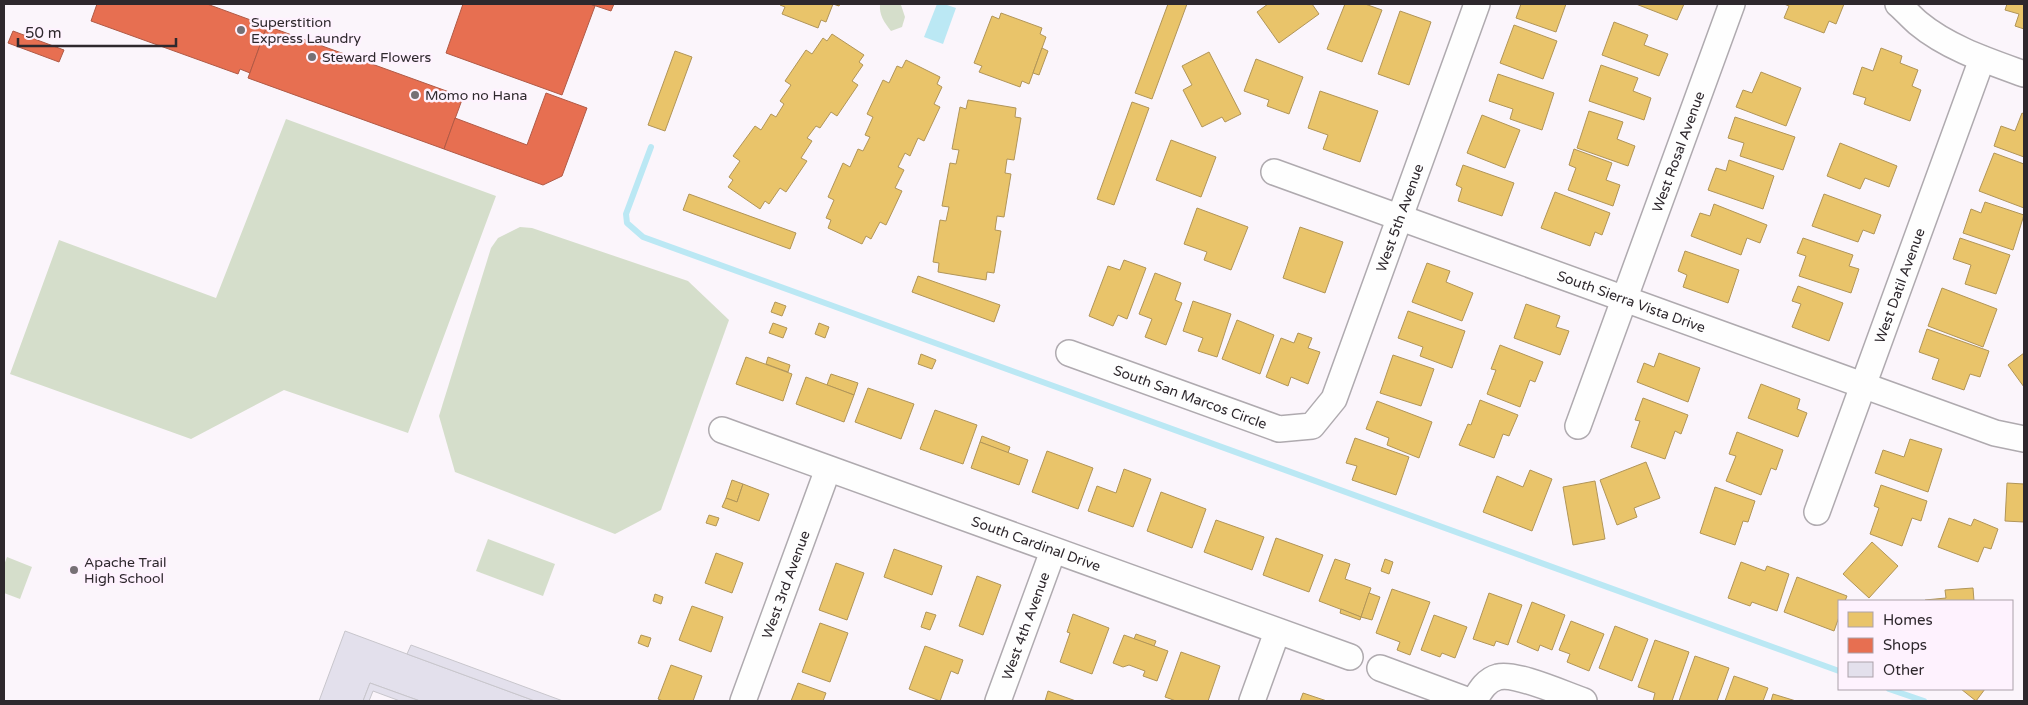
<svg xmlns="http://www.w3.org/2000/svg" width="2028" height="705" font-family="'Varela Round',sans-serif">
  <style>
    .green { fill: #d5decb }
    .water { fill: #bbe8f4 }
    .homes { fill: #e9c46a; stroke: #b19558 }
    .shops { fill: #e76f51; stroke: #b05a46 }
    .lines { fill: none; stroke-linecap: round; stroke-linejoin: round }
    .stream { stroke: #bbe8f4; stroke-width: 6 }
    .building { fill: #e3e0ec; stroke: #c8c6cc }
    .street-casing { stroke: #afaaaf; stroke-width: 28 }
    .street { stroke: #fefefe; stroke-width: 25 }
    .poi-dot { fill: #767075; stroke: #fef2fe; stroke-width: 2 }
    .labels { text-anchor: middle; stroke-width: 5; stroke-linejoin: round; paint-order: stroke }
    .poi-label { font-size: 14px; fill: #2e282d; stroke: #fef2fe; text-anchor: start }
    .street-label { font-size: 14px; fill: #2e282d; stroke: #fef2fe }
  </style>
  <rect width="100%" height="100%" fill="#fbf5fb"/>
  <g class="green">
    <path d="M880 4 901 5 905 17 902 27 891 31C884 22 879 15 880 4Z"/>
    <path d="M286 119 496 196 408 433 284 390 191 439 10 374 59 240 216 298Z"/>
    <path d="M520 227 532 228 688 281 729 320 661 510 615 534 455 472 439 416 491 248 498 238Z"/>
    <path d="M488 539 555 564 543 596 476 571Z"/>
    <path d="M7 557 32 567 20 599 4 593V565Z"/>
  </g>
  <path class="water" d="M937 4H944L956 8 943 44 924 37Z"/>
  <g class="homes">
    <path d="M780 4H840L839 6 833 4 826 22 821 20 818 28 782 14 785 7 780 5Z"/>
    <path d="M1168 4H1187L1152 99 1135 93Z"/>
    <path d="M1268 4H1312L1319 14 1279 43 1257 12Z"/>
    <path d="M1345 4H1365L1382 10 1362 62 1327 49Z"/>
    <path d="M1521 4H1566L1556 32 1516 18Z"/>
    <path d="M1636 4H1684L1677 20Z"/>
    <path d="M1784 4H1844L1836 24 1829 21 1824 33 1784 18 1789 6Z"/>
    <path d="M2007 4H2024V29L2015 26 2019 14 2005 10Z"/>
    <path d="M1400 11 1431 22 1409 85 1378 74Z"/>
    <path d="M1001 13 1042 28 1040 34 1046 37 1029 84 1022 81 1020 87 979 72 982 66 974 63 992 16 999 19Z"/>
    <path d="M1614 22 1648 35 1644 45 1668 54 1659 76 1602 55Z"/>
    <path d="M1514 25 1557 41 1543 79 1500 63Z"/>
    <path d="M832 34 864 55 859 62 863 65 852 81 858 85 837 116 831 112 820 128 816 126 807 138 812 141 801 158 807 161 786 192 780 188 769 204 765 201 760 209 728 187 733 180 729 177 740 161 733 156 755 126 761 130 771 114 776 117 784 104 780 101 791 85 785 81 806 50 812 54 823 38 827 41Z"/>
    <path d="M1042 48 1048 51 1039 75 1033 73Z"/>
    <path d="M1881 48 1902 56 1900 63 1918 70 1912 86 1921 90 1910 121 1864 104 1866 98 1853 94 1862 67 1873 71Z"/>
    <path d="M675 51 692 57 665 131 648 125Z"/>
    <path d="M1209 52 1241 114 1225 122 1222 117 1202 127 1183 90 1192 85 1182 66Z"/>
    <path d="M1256 59 1303 77 1289 114 1267 106 1269 100 1244 91Z"/>
    <path d="M906 60 940 77 937 84 942 87 934 104 940 107 924 141 918 138 910 156 905 153 898 167 904 170 895 188 902 191 886 225 880 222 871 239 866 236 862 244 828 228 831 220 826 218 834 200 828 197 843 163 850 167 858 149 863 151 870 137 865 135 873 117 867 114 883 80 889 83 897 66 902 68Z"/>
    <path d="M1601 65 1638 78 1633 91 1651 98 1644 120 1589 101Z"/>
    <path d="M1761 72 1801 88 1786 126 1736 107 1743 90 1752 93Z"/>
    <path d="M1498 74 1554 93 1542 130 1510 119 1513 109 1489 101Z"/>
    <path d="M1320 91 1378 111 1360 162 1323 149 1328 135 1308 128Z"/>
    <path d="M968 100 1016 108 1015 117 1021 118 1014 160 1007 159 1005 173 1011 174 1004 217 997 216 995 230 1001 231 994 273 987 272 986 280 938 272 939 263 933 262 940 220 946 221 949 207 942 206 950 163 956 164 959 150 952 149 960 107 966 109Z"/>
    <path d="M1132 102 1149 108 1114 205 1097 199Z"/>
    <path d="M1589 111 1623 122 1617 139 1635 146 1628 166 1577 148Z"/>
    <path d="M2022 113 2024 114V157L1994 146 2001 126 2015 131Z"/>
    <path d="M1482 115 1520 130 1505 168 1467 153Z"/>
    <path d="M1735 117 1795 137 1783 170 1740 156 1744 143 1728 138Z"/>
    <path d="M1171 140 1216 157 1201 197 1156 180Z"/>
    <path d="M1840 143 1897 166 1889 187 1865 178 1860 189 1827 176Z"/>
    <path d="M1574 149 1612 163 1606 180 1620 185 1613 206 1568 190 1576 168 1569 165Z"/>
    <path d="M1994 153 2024 164V208L1979 191Z"/>
    <path d="M1729 160 1774 176 1763 209 1708 190 1716 168 1726 171Z"/>
    <path d="M1463 165 1514 183 1502 216 1458 201 1462 188 1456 185Z"/>
    <path d="M1555 192 1610 213 1602 235 1595 232 1590 246 1541 228Z"/>
    <path d="M689 194 796 233 790 249 683 210Z"/>
    <path d="M1824 194 1881 215 1874 234 1863 230 1858 242 1812 226Z"/>
    <path d="M1985 202 2024 215 2013 250 1963 233 1971 209 1981 213Z"/>
    <path d="M1714 204 1767 225 1760 243 1747 238 1741 255 1691 236 1700 213 1710 216Z"/>
    <path d="M1197 208 1248 227 1231 270 1204 260 1207 252 1184 244Z"/>
    <path d="M1300 227 1343 242 1325 293 1283 278Z"/>
    <path d="M1803 238 1853 255 1849 266 1859 269 1851 293 1799 276 1806 256 1797 253Z"/>
    <path d="M1960 238 2010 255 1996 294 1965 284 1971 265 1953 259Z"/>
    <path d="M1685 251 1739 270 1728 303 1683 287 1687 275 1678 271Z"/>
    <path d="M1124 260 1146 268 1127 319 1118 315 1113 326 1089 316 1108 266 1120 270Z"/>
    <path d="M1427 263 1450 271 1446 282 1473 293 1462 321 1412 302Z"/>
    <path d="M1155 273 1181 283 1175 300 1182 303 1166 345 1145 337 1152 319 1139 314Z"/>
    <path d="M918 276 1000 305 994 322 912 292Z"/>
    <path d="M1798 286 1843 303 1829 341 1792 327 1801 304 1792 301Z"/>
    <path d="M1942 288 1997 309 1983 347 1928 326Z"/>
    <path d="M1193 301 1231 314 1217 357 1198 351 1203 338 1183 331Z"/>
    <path d="M775 302 786 306 782 316 771 312Z"/>
    <path d="M1526 304 1560 316 1556 327 1569 331 1560 355 1514 338Z"/>
    <path d="M1408 311 1465 331 1452 368 1420 356 1423 347 1398 338Z"/>
    <path d="M1237 320 1274 335 1260 374 1222 359Z"/>
    <path d="M773 323 787 328 783 338 769 333Z"/>
    <path d="M819 323 829 327 825 338 815 334Z"/>
    <path d="M1927 329 1989 351 1980 377 1970 374 1964 390 1932 379 1939 359 1919 352Z"/>
    <path d="M1298 333 1312 338 1308 348 1320 352 1308 384 1291 377 1288 386 1266 377 1281 338 1294 343Z"/>
    <path d="M1500 345 1543 362 1535 382 1530 380 1520 407 1487 394 1496 370 1491 369Z"/>
    <path d="M1659 353 1700 368 1688 402 1637 382 1644 363 1654 367Z"/>
    <path d="M2024 353V387L2008 365Z"/>
    <path d="M921 354 936 360 932 369 918 364Z"/>
    <path d="M1393 355 1434 369 1421 406 1380 393Z"/>
    <path d="M746 357 792 374 783 401 736 384Z"/>
    <path d="M768 357 790 365 788 372 766 364Z"/>
    <path d="M831 374 858 383 854 395 827 385Z"/>
    <path d="M806 377 854 395 844 422 796 404Z"/>
    <path d="M1761 384 1800 399 1797 409 1807 413 1798 437 1748 418Z"/>
    <path d="M868 388 914 404 901 439 855 422Z"/>
    <path d="M1643 398 1688 415 1681 434 1675 431 1665 459 1631 447 1640 421 1635 420Z"/>
    <path d="M1480 400 1518 415 1509 436 1503 434 1494 458 1459 445 1468 424 1471 425Z"/>
    <path d="M1377 401 1432 422 1419 458 1387 445 1389 438 1366 429Z"/>
    <path d="M935 410 977 425 963 464 920 449Z"/>
    <path d="M1737 432 1783 450 1776 470 1771 468 1761 495 1726 481 1736 456 1729 454Z"/>
    <path d="M982 436 1010 447 1008 453 980 442Z"/>
    <path d="M1355 438 1409 457 1396 495 1352 480 1357 466 1346 463Z"/>
    <path d="M1910 439 1942 449 1928 492 1875 473 1883 450 1904 457Z"/>
    <path d="M980 442 1028 460 1019 485 971 468Z"/>
    <path d="M1047 451 1093 468 1078 509 1032 492Z"/>
    <path d="M1646 462 1660 498 1634 508 1637 517 1617 525 1600 480Z"/>
    <path d="M1124 469 1151 479 1133 527 1088 511 1097 486 1116 493Z"/>
    <path d="M1530 470 1552 479 1532 531 1483 512 1497 476 1523 487Z"/>
    <path d="M732 480 743 484 737 502 726 498Z"/>
    <path d="M1595 481 1605 539 1573 545 1563 487Z"/>
    <path d="M2007 483 2024 484V522L2005 521Z"/>
    <path d="M743 484 769 494 759 521 722 507 726 498 737 502Z"/>
    <path d="M1881 485 1927 501 1921 521 1912 518 1902 546 1870 534 1879 508 1874 506Z"/>
    <path d="M1715 487 1755 501 1748 522 1743 521 1735 545 1700 533Z"/>
    <path d="M1161 492 1206 509 1192 548 1147 531Z"/>
    <path d="M709 515 719 518 716 526 706 523Z"/>
    <path d="M1949 518 1971 526 1974 519 1998 529 1991 549 1984 547 1978 562 1938 547Z"/>
    <path d="M1216 520 1264 537 1252 570 1204 552Z"/>
    <path d="M1276 538 1323 555 1309 592 1263 575Z"/>
    <path d="M1872 542 1898 566 1869 598 1843 574Z"/>
    <path d="M894 549 942 566 932 595 884 577Z"/>
    <path d="M716 553 743 563 732 593 705 583Z"/>
    <path d="M1335 559 1350 564 1345 579 1371 588 1361 617 1319 601Z"/>
    <path d="M1385 559 1393 562 1389 574 1381 571Z"/>
    <path d="M1741 562 1765 571 1767 566 1789 574 1777 611 1752 602 1750 606 1728 598Z"/>
    <path d="M836 563 864 573 847 620 819 610Z"/>
    <path d="M977 576 1001 585 983 635 959 626Z"/>
    <path d="M1797 577 1847 596 1845 601H1839V617L1834 631 1784 612Z"/>
    <path d="M1973 588 1974 601H1925V600L1946 598 1945 590Z"/>
    <path d="M1392 589 1430 602 1410 655 1397 650 1400 642 1376 633Z"/>
    <path d="M1369 593 1380 597 1372 620 1361 617Z"/>
    <path d="M1489 593 1522 605 1508 645 1496 641 1494 646 1473 639Z"/>
    <path d="M655 594 663 597 661 604 653 601Z"/>
    <path d="M1532 602 1565 615 1552 650 1540 645 1538 651 1517 642Z"/>
    <path d="M692 606 723 617 711 652 679 640Z"/>
    <path d="M1341 609 1361 617 1360 620 1340 613Z"/>
    <path d="M926 612 936 615 930 630 921 627Z"/>
    <path d="M1073 614 1109 628 1092 674 1060 662 1070 633 1067 632Z"/>
    <path d="M1434 615 1467 627 1455 658 1442 653 1440 657 1421 650Z"/>
    <path d="M1571 621 1604 634 1589 671 1567 662 1570 654 1559 650Z"/>
    <path d="M820 623 848 633 830 682 802 672Z"/>
    <path d="M1615 626 1648 639 1632 681 1599 668Z"/>
    <path d="M1136 634 1156 641 1154 646 1134 639Z"/>
    <path d="M641 635 651 638 648 647 638 643Z"/>
    <path d="M1124 635 1168 651 1157 681 1143 676 1145 671 1129 665 1123 667 1113 663Z"/>
    <path d="M1655 640 1689 652 1672 701H1653L1655 693 1638 687Z"/>
    <path d="M925 646 963 660 958 674 951 671 940 701 909 689Z"/>
    <path d="M1181 652 1220 666 1208 701H1176L1165 697Z"/>
    <path d="M1695 656 1729 668 1717 701H1679Z"/>
    <path d="M671 665 702 676 693 701H663L658 699Z"/>
    <path d="M1734 676 1768 688 1763 701H1725Z"/>
    <path d="M798 683 826 693 823 701H791Z"/>
    <path d="M1961 689H1985L1976 701Z"/>
    <path d="M1048 691 1076 701H1045Z"/>
    <path d="M1303 693 1327 701H1300Z"/>
    <path d="M1773 694 1796 701H1771Z"/>
  </g>
  <g class="shops">
    <path d="M97 4H207L267 26 250 73 240 69 238 74 91 21Z"/>
    <path d="M463 4H590L595 6 562 95 446 53Z"/>
    <path d="M590 4H614L611 11Z"/>
    <path d="M267 26 463 97 444 149 248 78Z"/>
    <path d="M13 31 64 50 59 62 8 43Z"/>
    <path d="M546 93 587 108 562 176 543 185 444 149 455 118 527 145Z"/>
  </g>
  <g class="lines">
    <g class="stream">
      <path d="M651 147 626 214 627 223 643 237 1839 671"/>
      <path d="M1889 689 1924 701"/>
    </g>
  </g>
  <g class="building">
    <path d="M345 631 407 654 535 701H420L370 683 363 701H319Z"/>
    <path d="M411 645 563 701H535L407 654Z"/>
    <path d="M370 683 420 701H400L373 691 369 701H363Z"/>
  </g>
  <g class="lines">
    <defs>
      <g id="street">
        <path d="M1898 4C1905 10 1911 17 1918 23 1948 48 1988 61 2024 74"/>
        <path id="s1" d="M1274 172 1995 433 2024 439"/>
        <path id="s2" d="M1069 353 1279 429 1312 426 1334 399 1477 4"/>
        <path id="s3" d="M1578 426 1732 4"/>
        <path id="s4" d="M722 430 1350 657"/>
        <path id="s5" d="M1817 512 1982 59"/>
        <path d="M1380 668 1469 701"/>
        <path id="s6" d="M743 701 828 469"/>
        <path id="s7" d="M998 701 1053 551"/>
        <path d="M1252 701 1277 632"/>
        <path d="M1474 701C1480 691 1486 680 1498 677 1515 672 1566 695 1584 701"/>
      </g>
    </defs>
    <use href="#street" class="street-casing"/>
    <use href="#street" class="street"/>
  </g>
  <g class="poi-dot">
    <circle cx="241" cy="30" r="5"/>
    <circle cx="312" cy="57" r="5"/>
    <circle cx="415" cy="95" r="5"/>
    <circle cx="74" cy="570" r="5"/>
  </g>
  <g class="labels">
    <g class="poi-label">
      <text x="251" y="27">Superstition<tspan x="251" dy="16">Express Laundry</tspan></text>
      <text x="322" y="62">Steward Flowers</text>
      <text x="425" y="100">Momo no Hana</text>
      <text x="84" y="567">Apache Trail<tspan x="84" dy="16">High School</tspan></text>
    </g>
    <g class="street-label">
      <text dy="5" stroke="none"><textPath href="#s3" startOffset="292">West Rosal Avenue</textPath></text>
      <text dy="5" stroke="none"><textPath href="#s2" startOffset="484">West 5th Avenue</textPath></text>
      <text dy="5" stroke="none"><textPath href="#s5" startOffset="241">West Datil Avenue</textPath></text>
      <text dy="5" stroke="none"><textPath href="#s1" startOffset="380">South Sierra Vista Drive</textPath></text>
      <text dy="5" stroke="none"><textPath href="#s2" startOffset="129">South San Marcos Circle</textPath></text>
      <text dy="5" stroke="none"><textPath href="#s4" startOffset="334">South Cardinal Drive</textPath></text>
      <text dy="5" stroke="none"><textPath href="#s6" startOffset="124">West 3rd Avenue</textPath></text>
      <text dy="5" stroke="none"><textPath href="#s7" startOffset="80">West 4th Avenue</textPath></text>
    </g>
  </g>
  <rect width="2028" height="705" fill="none" stroke="#2e282d" stroke-width="10"/>
  <rect x="1838" y="600" width="175" height="90" fill="#fef2fe" stroke="#aba1aa"/>
  <rect x="1848" y="612" width="25" height="15" fill="#e9c46a" stroke="#aba1aa"/>
  <text x="1883" y="625" font-size="15" fill="#2e282d">Homes</text>
  <rect x="1848" y="638" width="25" height="15" fill="#e76f51" stroke="#aba1aa"/>
  <text x="1883" y="650" font-size="15" fill="#2e282d">Shops</text>
  <rect x="1848" y="662" width="25" height="15" fill="#e3e0ec" stroke="#aba1aa"/>
  <text x="1883" y="675" font-size="15" fill="#2e282d">Other</text>
  <path d="M18 38v8h158v-8" fill="none" stroke="#2e282d" stroke-width="2.5"/>
  <text x="25" y="38" font-size="15" fill="#2e282d" stroke="#fef2fe" stroke-width="4" paint-order="stroke">50 m</text>
</svg>
